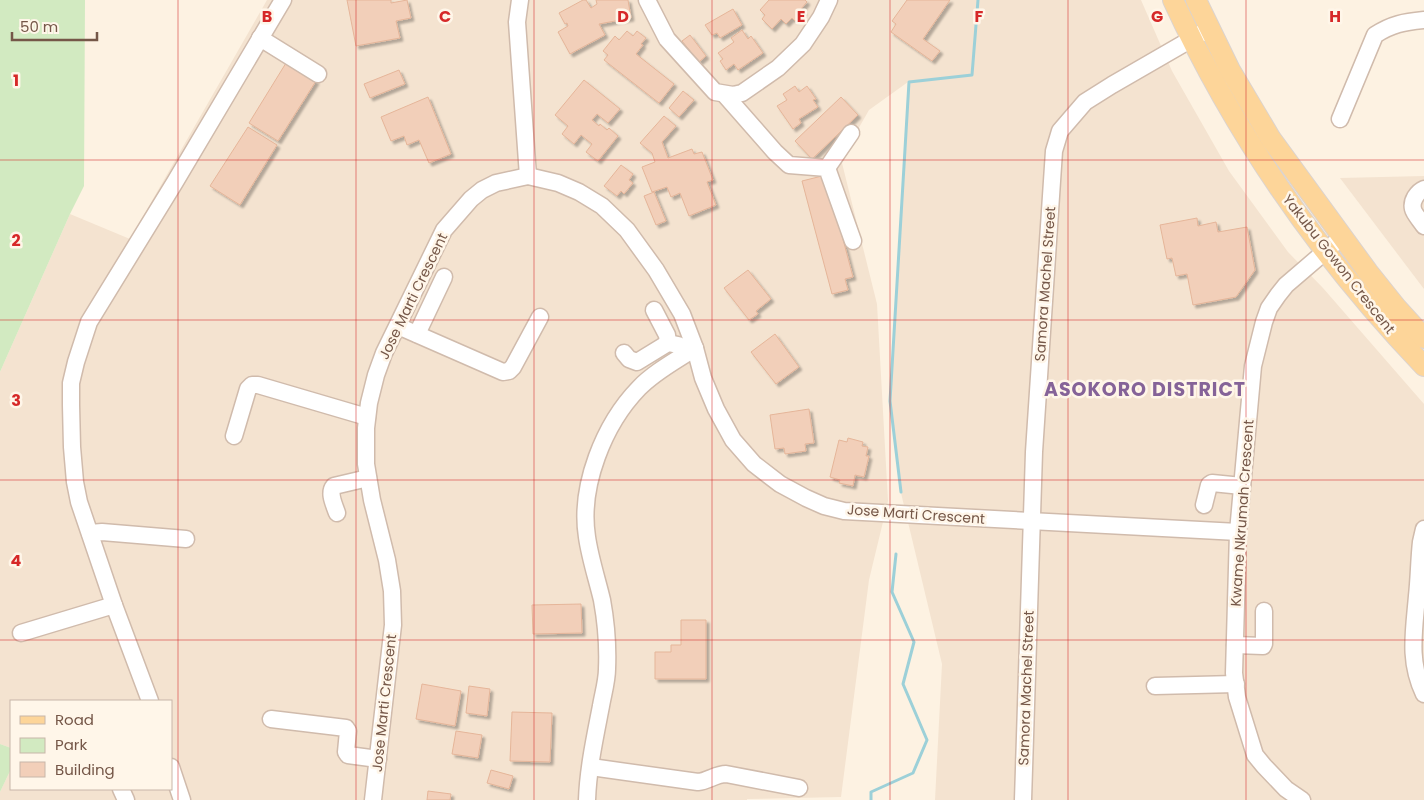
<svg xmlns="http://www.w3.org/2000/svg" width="1424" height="800" font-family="Poppins,sans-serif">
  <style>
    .residential { fill: #f4e3d0 }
    .green { fill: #d2eac1 }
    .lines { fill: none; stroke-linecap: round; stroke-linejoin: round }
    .stream { stroke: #9cd0d8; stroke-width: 3 }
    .building { fill: #f2cfb9; stroke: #e5b599; filter: url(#shadow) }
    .minor-casing { stroke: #d0bbac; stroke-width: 19 }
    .major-casing { stroke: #dbd3cf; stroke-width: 22 }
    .minor { stroke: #fff; stroke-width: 16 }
    .major { stroke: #fdd599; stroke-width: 20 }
    .grid { fill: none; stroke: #d62828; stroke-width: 1; stroke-opacity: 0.55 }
    .labels { text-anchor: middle; stroke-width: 5; stroke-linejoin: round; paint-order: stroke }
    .street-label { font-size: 14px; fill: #755748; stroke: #fff6e9 }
    .district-label { font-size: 19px; font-weight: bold; letter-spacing: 1px; fill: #856398; stroke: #fff6e9 }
    .grid-label { font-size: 16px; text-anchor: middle; font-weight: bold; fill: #d62828; stroke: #fff6e9; stroke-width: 5; stroke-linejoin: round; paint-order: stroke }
  </style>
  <defs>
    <filter id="shadow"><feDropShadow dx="3" dy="3" stdDeviation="1" flood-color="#0004"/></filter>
  </defs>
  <rect width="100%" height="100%" fill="#fdf2e2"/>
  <g class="residential">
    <path d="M267 0H1141L1172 71 1229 171 1288 252 1323 288 1424 404V800H935L942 664 901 493 890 401 908 82 869 110 841 159 877 304 888 501 869 580 841 797 747 799V800H0V792L11 769V789H171V701H11V748L0 744V372L70 214 130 239Z"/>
    <path d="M1424 176V289L1340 178Z"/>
  </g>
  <g class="green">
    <path d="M0 0H85L84 186 70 214 0 372Z"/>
    <path d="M0 744 11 748V769L0 792Z"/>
  </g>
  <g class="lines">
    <g class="stream">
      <path d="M901 492 890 401 909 82 972 75 978 0"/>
      <path d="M871 800V792L913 773 927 740 903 684 914 642 892 592 896 554"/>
    </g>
  </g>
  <g class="building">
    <path d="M347 0H391V3L407 0 411 18 396 21 400 38 356 46Z"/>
    <path d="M583 0H586L591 8 597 4 596 0H628L631 18 599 24 605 35 570 54 558 32 568 26 567 23 565 24 559 13Z"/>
    <path d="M769 0H805L807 2 801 9 804 12 795 21 792 18 786 24 781 19 772 29 762 19 765 15 760 10Z"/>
    <path d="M907 0H950L923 39 940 51 932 61 891 32 896 24 892 21Z"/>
    <path d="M733 9 742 25 720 38 717 33 712 35 705 25Z"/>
    <path d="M742 30 748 39 751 36 763 53 738 70 734 64 726 70 720 61 723 59 718 53 734 42 731 38Z"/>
    <path d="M627 31 633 36 637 31 646 38 641 44 643 45 636 54 674 84 659 103 604 60 608 55 603 51 615 36 619 40Z"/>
    <path d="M690 35 706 56 699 62 682 41Z"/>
    <path d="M286 63 316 81 278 141 249 123Z"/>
    <path d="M399 70 405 84 370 98 364 84Z"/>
    <path d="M584 80 620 109 608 123 597 114 592 120 599 126 600 124 607 130 609 128 618 136 598 161 586 152 592 144 581 135 574 144 562 134 568 126 555 115Z"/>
    <path d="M795 86 799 92 807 86 816 99 813 100 818 107 799 119 801 123 793 129 777 106 787 100 783 94Z"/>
    <path d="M683 91 694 100 679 117 669 108Z"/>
    <path d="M428 97 451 154 429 163 419 140 407 145 404 136 391 141 381 117Z"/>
    <path d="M841 97 858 115 812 159 795 141Z"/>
    <path d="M664 116 676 126 662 142 668 158 692 149 694 154 702 152 713 180 707 182 716 205 689 216 680 193 671 197 667 187 652 192 642 167 655 162 652 153 640 143Z"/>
    <path d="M248 127 277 145 240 205 210 186Z"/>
    <path d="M621 165 633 174 629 180 633 183 624 194 621 191 617 196 604 186Z"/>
    <path d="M826 175 853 277 845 279 848 290 832 294 802 181Z"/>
    <path d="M654 192 666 221 656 225 644 196Z"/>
    <path d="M1197 218 1198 226 1216 222 1218 232 1247 227 1255 270 1236 297 1193 305 1187 274 1176 276 1172 258 1167 259 1160 225Z"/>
    <path d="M748 270 771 299 756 311 758 314 749 320 724 288Z"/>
    <path d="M775 334 799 367 776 384 751 352Z"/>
    <path d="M809 409 814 443 805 444 806 451 785 454 784 448 775 449 770 415Z"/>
    <path d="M848 438 863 442 862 446 868 447 866 456H869L864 477 855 475 853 486 839 483 840 480 830 477 839 440 847 442Z"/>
    <path d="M581 604 582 633 533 634 532 605Z"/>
    <path d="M681 620H706V679H655V652H671V645H681Z"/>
    <path d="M422 684 461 691 455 726 416 719Z"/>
    <path d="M469 686 490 689 487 716 466 713Z"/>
    <path d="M512 712 552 713 550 762 510 761Z"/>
    <path d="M456 731 482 735 478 758 452 754Z"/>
    <path d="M491 770 513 776 509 789 487 783Z"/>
    <path d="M428 791 451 794 450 800H427Z"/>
  </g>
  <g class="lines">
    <defs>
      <g id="minor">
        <path d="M520 0 517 22 528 176"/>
        <path d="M647 0 667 39 715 92 733 95 742 93 778 68 803 44 821 17 829 0"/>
        <path d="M260 38 318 74"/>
        <path d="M725 95 775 152 789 165 827 168 853 241"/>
        <path d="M1340 119 1375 35C1392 24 1404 22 1424 20"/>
        <path d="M827 168 851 133"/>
        <path d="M1424 189C1417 192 1411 201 1413 209 1414 214 1421 221 1424 226"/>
        <path d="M654 310 667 335 668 343"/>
        <path d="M398 326 503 372 509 371 513 367 540 317"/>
        <path d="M417 334 444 277"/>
        <path d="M624 353 629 359 637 362 668 343 678 345 690 351"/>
        <path d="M234 436 248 389 252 385H258L367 417"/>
        <path d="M1204 505 1209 485 1212 483 1242 486"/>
        <path d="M337 513C334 504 328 493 334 486L368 478"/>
        <path d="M1424 529 1421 542C1419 560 1419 578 1417 596 1414 632 1408 661 1424 694"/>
        <path d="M90 533 102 532 186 539"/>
        <path d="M21 633 114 605"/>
        <path d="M1235 645 1263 646 1264 644V611"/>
        <path d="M1155 686 1236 684"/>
        <path d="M150 701 114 605 79 502 75 482 72 447 71 405V383L76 362 89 322 175 182 283 0"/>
        <path d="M271 719 346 728 348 731 346 752 348 755 378 759"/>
        <path d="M171 767 182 800"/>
        <path d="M591 767 698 782C708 781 716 774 726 774L799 788"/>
        <path d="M121 789 126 800"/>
        <path d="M373 800 393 625 392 591 387 560 372 500 366 464V428L369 403 376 375 384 353 444 230 471 199 482 190 496 183 528 176 558 183 579 192 602 206 627 230 656 270 682 314 695 348 703 378 716 409 733 440 754 464 780 484 806 498 824 506 844 511 1238 532"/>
        <path d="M587 800C588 769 595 737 601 706 603 694 607 681 607 669 608 646 606 622 602 600 597 579 590 558 587 537 579 486 604 424 639 388 654 372 677 360 695 348"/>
        <path d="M1023 800 1034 452 1054 151 1060 131 1085 102 1112 85 1202 33"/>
        <path d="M1302 800 1286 789 1264 766 1255 755 1237 697 1234 673 1238 532 1253 366 1264 322 1269 308 1278 295 1286 285 1342 237"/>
      </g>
      <g id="major">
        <path d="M1173 0C1235 135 1322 259 1424 366"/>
        <path d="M1196 0 1230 70 1271 139 1368 272 1396 307 1424 338"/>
      </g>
    </defs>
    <use href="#minor" class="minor-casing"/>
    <use href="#major" class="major-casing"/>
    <use href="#minor" class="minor"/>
    <use href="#major" class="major"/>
  </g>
  <path class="grid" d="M178 0V800M356 0V800M534 0V800M712 0V800M890 0V800M1068 0V800M1246 0V800M0 160H1424M0 320H1424M0 480H1424M0 640H1424"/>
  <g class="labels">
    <g class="street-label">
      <text transform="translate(1339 264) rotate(52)" y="5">Yakubu Gowon Crescent</text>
      <text transform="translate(1045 284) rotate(-86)" y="5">Samora Machel Street</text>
      <text transform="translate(413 296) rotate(-64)" y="5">Jose Marti Crescent</text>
      <text transform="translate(1242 513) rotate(-86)" y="5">Kwame Nkrumah Crescent</text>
      <text transform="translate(916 514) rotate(4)" y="5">Jose Marti Crescent</text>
      <text transform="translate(1026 688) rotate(-88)" y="5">Samora Machel Street</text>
      <text transform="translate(384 703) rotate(-84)" y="5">Jose Marti Crescent</text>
    </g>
    <g class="district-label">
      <text x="1145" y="396">ASOKORO DISTRICT</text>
    </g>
  </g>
  <g class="grid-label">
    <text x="267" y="22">B</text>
    <text x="445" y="22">C</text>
    <text x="623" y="22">D</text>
    <text x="801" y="22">E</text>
    <text x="979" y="22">F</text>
    <text x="1157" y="22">G</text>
    <text x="1335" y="22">H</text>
    <text x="16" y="86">1</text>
    <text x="16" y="246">2</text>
    <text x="16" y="406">3</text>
    <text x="16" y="566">4</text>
  </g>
  <rect x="10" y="700" width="162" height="90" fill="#fff6e9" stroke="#c8b6a9"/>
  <rect x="20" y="716" width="25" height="8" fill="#fdd599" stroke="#c8b6a9"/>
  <text x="55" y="725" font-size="15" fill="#755748">Road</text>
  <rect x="20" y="738" width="25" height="15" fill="#d2eac1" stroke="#c8b6a9"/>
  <text x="55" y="750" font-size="15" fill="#755748">Park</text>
  <rect x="20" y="762" width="25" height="15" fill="#f2cfb9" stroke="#c8b6a9"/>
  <text x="55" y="775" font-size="15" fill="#755748">Building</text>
  <path d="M12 32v8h85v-8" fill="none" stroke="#755748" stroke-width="2.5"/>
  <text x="20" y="32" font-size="15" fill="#755748" stroke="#fff6e9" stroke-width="4" paint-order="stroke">50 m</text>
</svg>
